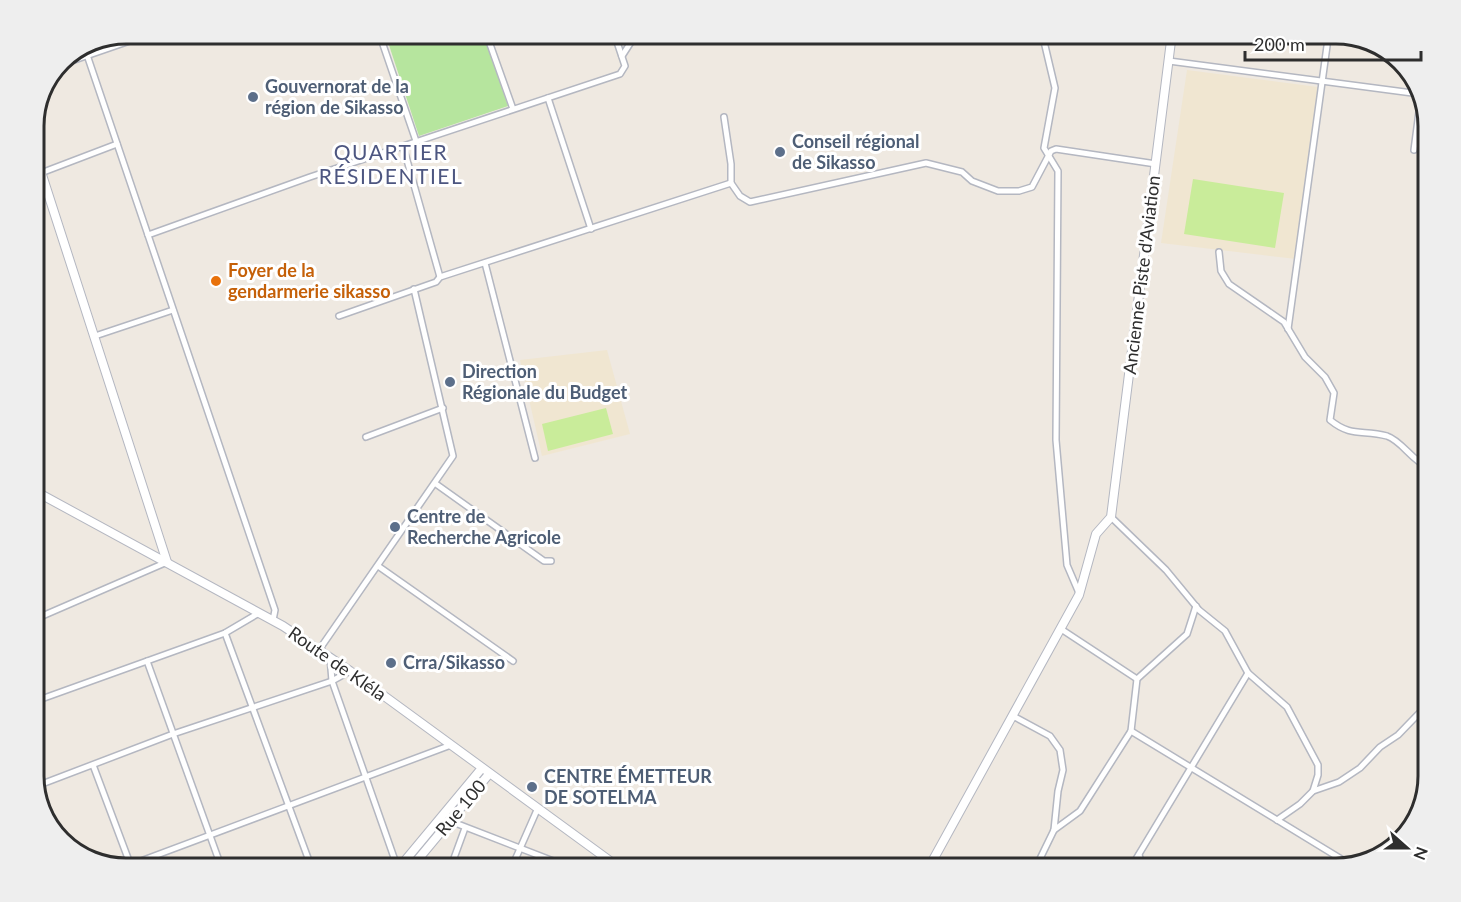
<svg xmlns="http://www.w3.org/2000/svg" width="1461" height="902" font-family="Lato,sans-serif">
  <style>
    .education { fill: #f0e6d1 }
    .green { fill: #b6e59e }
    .pitch { fill: #c9ec9a }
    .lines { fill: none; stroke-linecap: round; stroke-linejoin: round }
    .street-casing { stroke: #b4b7c1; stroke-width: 8 }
    .secondary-casing { stroke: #b4b7c1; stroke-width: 10 }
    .street { stroke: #fff; stroke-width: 5 }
    .secondary { stroke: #fff; stroke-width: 8 }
    .service-dot { fill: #5c6f8a; stroke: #fff; stroke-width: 2 }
    .food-dot { fill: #e8710a; stroke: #fff; stroke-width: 2 }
    .labels { text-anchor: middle; stroke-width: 6; stroke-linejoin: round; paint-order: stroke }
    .service-label { font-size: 18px; font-weight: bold; fill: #4e5e75; stroke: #fff; text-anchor: start }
    .food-label { font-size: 18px; font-weight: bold; fill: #c56008; stroke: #fff; text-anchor: start }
    .street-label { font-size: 18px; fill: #2e2e2e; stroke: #fff }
    .quarter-label { font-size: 21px; letter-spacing: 1.5px; fill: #4d5680; stroke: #fff }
    .rim { fill: none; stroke: #2e2e2e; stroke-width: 3 }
  </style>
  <rect width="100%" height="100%" fill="#efe9e1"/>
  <g class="education">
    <path d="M1187 70 1318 87 1296 259 1161 243Z"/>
    <path d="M607 350 630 434 542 456 520 360Z"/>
  </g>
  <path class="green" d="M385 33H484L508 106 419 136Z"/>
  <g class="pitch">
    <path d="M1193 179 1284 193 1275 248 1184 234Z"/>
    <path d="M606 408 613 434 548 451 542 424Z"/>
  </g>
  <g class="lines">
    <defs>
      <g id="street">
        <path d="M379 33 416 141"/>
        <path d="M486 33 513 109"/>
        <path d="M1042 33 1055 88 1044 148 1058 171 1056 440 1067 565 1079 593"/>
        <path d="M488 39 506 33"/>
        <path d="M85 49 275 610 273 620"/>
        <path d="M622 56 631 42 633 33"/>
        <path d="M1169 61 1420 94"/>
        <path d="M57 66 153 33"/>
        <path d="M548 98 591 229"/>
        <path d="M724 117 731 164V183L740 196 750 202 926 163 962 172 972 181 998 191H1019L1032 187 1051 151 1056 149 1156 164"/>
        <path d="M403 146 440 277"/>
        <path d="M1414 150 1421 97"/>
        <path d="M33 176 117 144"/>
        <path d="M148 235 310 177 620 74 625 66 614 33"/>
        <path d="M1219 252 1221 271 1229 284 1284 322 1305 357 1325 377 1334 393 1330 420C1352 438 1363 429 1387 436 1402 441 1412 461 1428 467"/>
        <path d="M485 263 535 458"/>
        <path d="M339 316 436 282 440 277 731 183"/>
        <path d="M1288 329 1327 46"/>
        <path d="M95 336 173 310"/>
        <path d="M366 437 443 408"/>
        <path d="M436 484 544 561H551"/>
        <path d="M1111 517 1166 570 1199 610 1225 631 1248 673 1287 707 1318 765V775L1313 791"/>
        <path d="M378 566 513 661"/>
        <path d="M33 602 40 619"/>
        <path d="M33 620 167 562"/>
        <path d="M1061 629 1137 679"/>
        <path d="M225 633 312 869"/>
        <path d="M319 650 453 456 414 289"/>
        <path d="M330 657 332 681 398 869"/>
        <path d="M147 661 222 869"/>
        <path d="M33 702 225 633 259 613"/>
        <path d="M1013 716 1050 736 1060 750 1063 770 1058 791 1054 830 1035 869"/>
        <path d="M1131 731 1351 865"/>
        <path d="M93 765 132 869"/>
        <path d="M34 787 173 734 332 681 350 671"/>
        <path d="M1277 820 1300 804 1313 791 1339 782 1360 768 1380 747 1398 735 1428 704"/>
        <path d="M450 821 574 869"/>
        <path d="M1054 830 1080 811 1131 731 1137 679 1187 634 1196 606"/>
        <path d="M1139 855 1144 869"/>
        <path d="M122 868 451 745"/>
        <path d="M450 869 465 828"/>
        <path d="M511 869 537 810"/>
        <path d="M1130 869 1248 673"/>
      </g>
      <g id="secondary">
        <path d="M33 147 167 562"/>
        <path d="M33 490 283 626 350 671 621 869"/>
        <path d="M398 869 482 768"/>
        <path d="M410 869 489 774"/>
        <path d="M928 869 1079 595 1096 534 1111 517 1172 33"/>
      </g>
    </defs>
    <use href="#street" class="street-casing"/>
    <use href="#secondary" class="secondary-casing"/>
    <use href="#street" class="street"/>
    <use href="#secondary" class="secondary"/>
  </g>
  <g class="service-dot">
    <circle cx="253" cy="97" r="6"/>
    <circle cx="780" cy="152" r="6"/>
    <circle cx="450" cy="382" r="6"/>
    <circle cx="395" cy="527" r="6"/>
    <circle cx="391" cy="663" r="6"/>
    <circle cx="532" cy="787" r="6"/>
  </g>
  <circle class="food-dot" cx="216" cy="281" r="6"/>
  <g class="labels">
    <g class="service-label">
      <text x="265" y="93">Gouvernorat de la<tspan x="265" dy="21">région de Sikasso</tspan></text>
      <text x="792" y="148">Conseil régional<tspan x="792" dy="21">de Sikasso</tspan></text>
      <text x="462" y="378">Direction<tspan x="462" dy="21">Régionale du Budget</tspan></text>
      <text x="407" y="523">Centre de<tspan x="407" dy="21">Recherche Agricole</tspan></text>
      <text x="403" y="669">Crra/Sikasso</text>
      <text x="544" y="783">CENTRE ÉMETTEUR<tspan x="544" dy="21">DE SOTELMA</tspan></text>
    </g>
    <g class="food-label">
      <text x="228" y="277">Foyer de la<tspan x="228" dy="21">gendarmerie sikasso</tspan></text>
    </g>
    <g class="street-label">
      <text transform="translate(1142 275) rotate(-83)" y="6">Ancienne Piste d'Aviation</text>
      <text transform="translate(337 664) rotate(35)" y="6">Route de Kléla</text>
      <text transform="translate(461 808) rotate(-50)" y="6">Rue 100</text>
    </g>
    <g class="quarter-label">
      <text x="391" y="160">QUARTIER<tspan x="391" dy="24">RÉSIDENTIEL</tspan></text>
    </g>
  </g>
  <path d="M0 0H1461V902H0ZM126 44H1336A82 82 0 0 1 1418 126V776A82 82 0 0 1 1336 858H126A82 82 0 0 1 44 776V126A82 82 0 0 1 126 44Z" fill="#eee" fill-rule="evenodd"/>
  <path class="rim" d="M126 44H1336A82 82 0 0 1 1418 126V776A82 82 0 0 1 1336 858H126A82 82 0 0 1 44 776V126A82 82 0 0 1 126 44Z"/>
  <g transform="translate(1407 848) rotate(111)" stroke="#ffffff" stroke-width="4.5" paint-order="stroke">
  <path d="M0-4.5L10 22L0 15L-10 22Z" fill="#2e2e2e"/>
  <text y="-9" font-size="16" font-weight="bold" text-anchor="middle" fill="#2e2e2e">N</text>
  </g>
  <path d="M1245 51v9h176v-9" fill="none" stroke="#2e2e2e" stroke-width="3"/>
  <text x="1254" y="51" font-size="18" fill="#2e2e2e" stroke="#ffffff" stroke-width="4.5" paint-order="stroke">200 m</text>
</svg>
